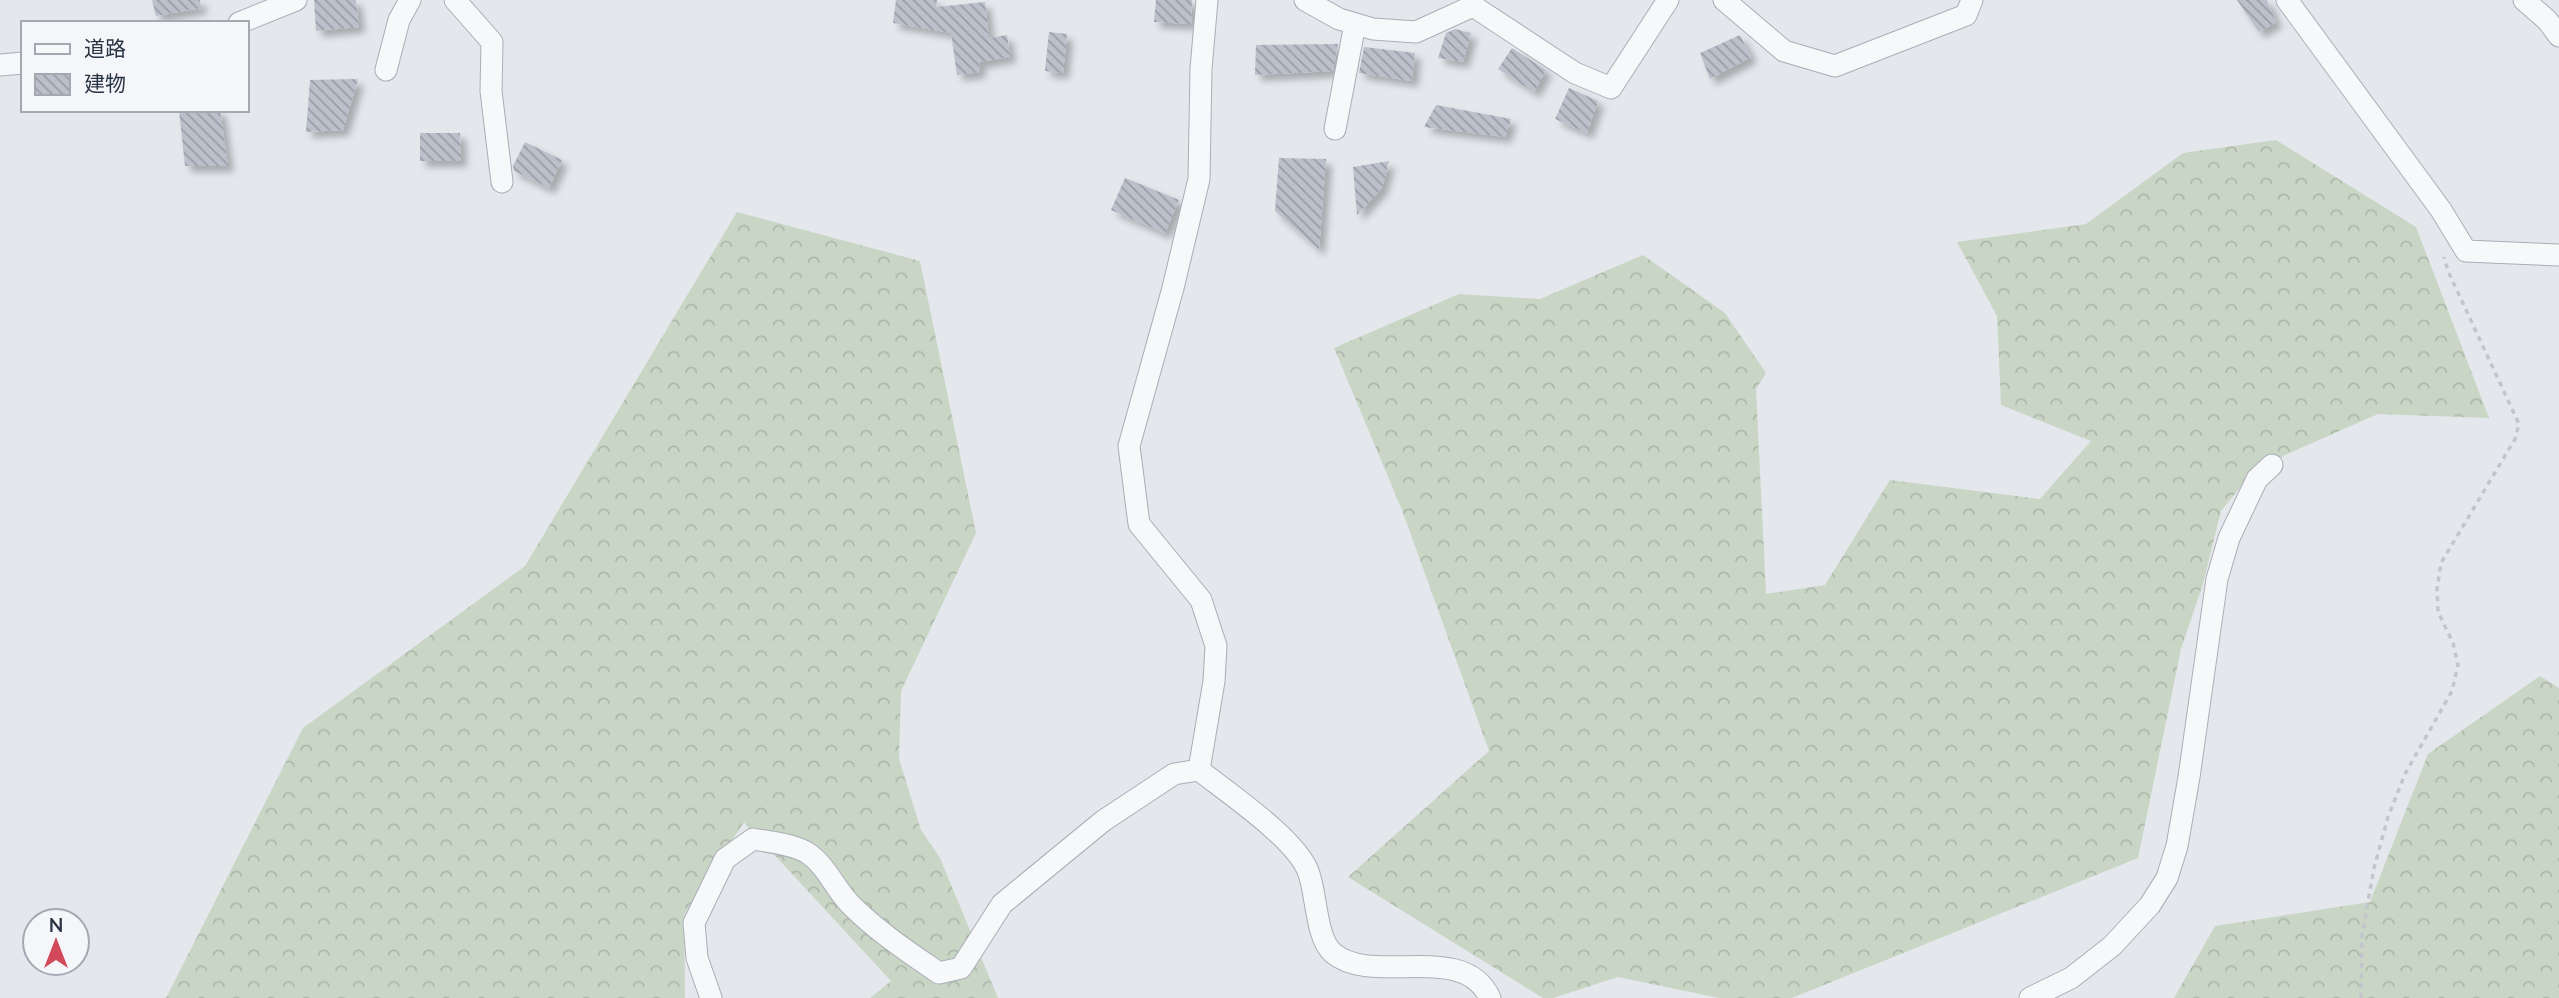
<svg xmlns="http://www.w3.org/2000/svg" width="2559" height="998" font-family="Lato,'Noto Sans JP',sans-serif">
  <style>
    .forest { fill: url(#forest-crowns) }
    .building { fill: url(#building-back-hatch); filter: url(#shadow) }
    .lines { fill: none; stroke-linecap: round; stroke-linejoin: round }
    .minor-casing { stroke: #a9aeb7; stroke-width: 23 }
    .path { stroke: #c2c5cb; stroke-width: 3.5; stroke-dasharray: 5 5; stroke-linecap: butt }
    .minor { stroke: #f7f8fa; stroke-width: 21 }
  </style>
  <defs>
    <pattern id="forest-crowns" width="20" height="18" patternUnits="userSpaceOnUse" patternTransform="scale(1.75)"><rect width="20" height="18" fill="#c9d6c5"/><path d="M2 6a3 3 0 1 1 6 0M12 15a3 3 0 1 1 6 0" fill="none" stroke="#adb8ab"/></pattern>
    <pattern id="building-back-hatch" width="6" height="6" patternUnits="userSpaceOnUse" patternTransform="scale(1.75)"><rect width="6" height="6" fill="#bbc0ca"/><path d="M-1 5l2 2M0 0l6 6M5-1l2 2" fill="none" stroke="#989da6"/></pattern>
    <filter id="shadow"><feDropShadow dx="6" dy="6" stdDeviation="3.5" flood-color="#0004"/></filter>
  </defs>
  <rect width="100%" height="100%" fill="#e4e7ec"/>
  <g class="forest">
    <path d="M2276 140 2416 227 2489 418 2378 414 2285 455 2243 484 2221 511 2203 584 2181 649 2138 858 1792 998H1719L1618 977 1553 998H1543L1348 877 1489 751 1402 510 1334 348 1459 294 1540 299 1643 255 1725 313 1766 373 1756 389 1766 594 1825 585 1890 480 2040 499 2091 441 2001 405 1997 316 1957 242 2086 224 2183 153Z"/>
    <path d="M737 212 920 261 976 533 901 691 899 759 921 830 940 858 998 998H870L891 981 744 822 684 915 685 998H166L303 728 525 566Z"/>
    <path d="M2540 676 2559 688V998H2174L2215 926 2370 902 2428 754Z"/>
  </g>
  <g class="building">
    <path d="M152 0H200L201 8 156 16Z"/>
    <path d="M314 0H356L359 27 316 31Z"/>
    <path d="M896 0H937L936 7 985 2 989 38 1007 35 1010 57 979 62 980 72 957 75 951 33 893 23Z"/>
    <path d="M1156 0H1192L1191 24 1154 22Z"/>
    <path d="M2237 0H2267L2276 22 2259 32Z"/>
    <path d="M1455 29 1471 33 1463 62 1438 58 1446 33Z"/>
    <path d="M1049 32 1067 34 1063 73 1045 71Z"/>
    <path d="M1740 35 1751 57 1710 79 1700 53Z"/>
    <path d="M1338 44 1333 71 1255 75 1256 45Z"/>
    <path d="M1364 47 1415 53 1412 81 1359 73Z"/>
    <path d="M1512 48 1546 70 1534 92 1498 69Z"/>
    <path d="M358 79 343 130 306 132 310 80Z"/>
    <path d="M1569 88 1598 101 1587 133 1555 119Z"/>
    <path d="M1436 105 1511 119 1505 137 1424 127Z"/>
    <path d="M179 110H220L228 166H185Z"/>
    <path d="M420 133H460L461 161H420Z"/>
    <path d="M525 142 562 160 549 188 514 171 513 166Z"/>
    <path d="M1279 158 1326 159 1319 250 1275 211Z"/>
    <path d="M1389 161 1382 188 1357 215 1353 167Z"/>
    <path d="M1125 178 1179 200 1165 233 1111 210Z"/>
  </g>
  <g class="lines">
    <defs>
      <g id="minor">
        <path d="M455 0 492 42 491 91 502 182"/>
        <path d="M1305 0 1339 19 1373 29 1416 32 1473 6 1575 73 1611 88 1668 0"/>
        <path d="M1724 0 1784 51 1835 66 1966 15 1972 0"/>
        <path d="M2287 0 2441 210 2466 251 2559 255"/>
        <path d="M2524 0 2547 20 2559 36"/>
        <path d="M239 23 296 0"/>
        <path d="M0 65 23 63"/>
        <path d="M386 70 399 20 410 0"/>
        <path d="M1335 129 1355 24"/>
        <path d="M1199 770 1214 681 1216 646 1201 600 1139 524 1129 446 1173 288 1199 179 1201 69 1207 0"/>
        <path d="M711 998 697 958 694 923 725 859 753 839C770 842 791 844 806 852 826 864 836 891 852 906 878 932 910 953 939 973L961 968 1002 904 1103 821 1174 774 1199 770C1228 793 1295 838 1308 871 1317 893 1315 937 1333 953 1373 987 1463 940 1490 998"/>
        <path d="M2030 998 2071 978 2112 946 2150 905 2167 878 2177 846 2189 777 2217 579 2229 538 2257 479 2272 465"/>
      </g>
    </defs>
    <use href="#minor" class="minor-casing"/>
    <path class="path" d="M2361 998 2362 936 2374 868 2388 817 2405 774 2452 691 2458 665 2453 643 2438 612 2437 589 2441 563 2515 439 2519 424 2448 271 2444 257"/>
    <use href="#minor" class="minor"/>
  </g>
  <rect x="21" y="21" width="228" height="91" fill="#f4f6f9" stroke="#a4a8b1" stroke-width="2"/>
  <rect x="35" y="44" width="35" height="10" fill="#f7f8fa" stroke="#a4a8b1" stroke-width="2"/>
  <text x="84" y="56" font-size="21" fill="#2b3445">道路</text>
  <rect x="35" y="74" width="35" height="21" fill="url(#building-back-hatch)" stroke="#a4a8b1" stroke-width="2"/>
  <text x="84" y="91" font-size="21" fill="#2b3445">建物</text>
  <g transform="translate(56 942)"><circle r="33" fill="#f4f6f9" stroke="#a4a8b1" stroke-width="2"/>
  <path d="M0-5L12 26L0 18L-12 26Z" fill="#d1495b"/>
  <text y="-10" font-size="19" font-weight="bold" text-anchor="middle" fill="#2b3445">N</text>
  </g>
</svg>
